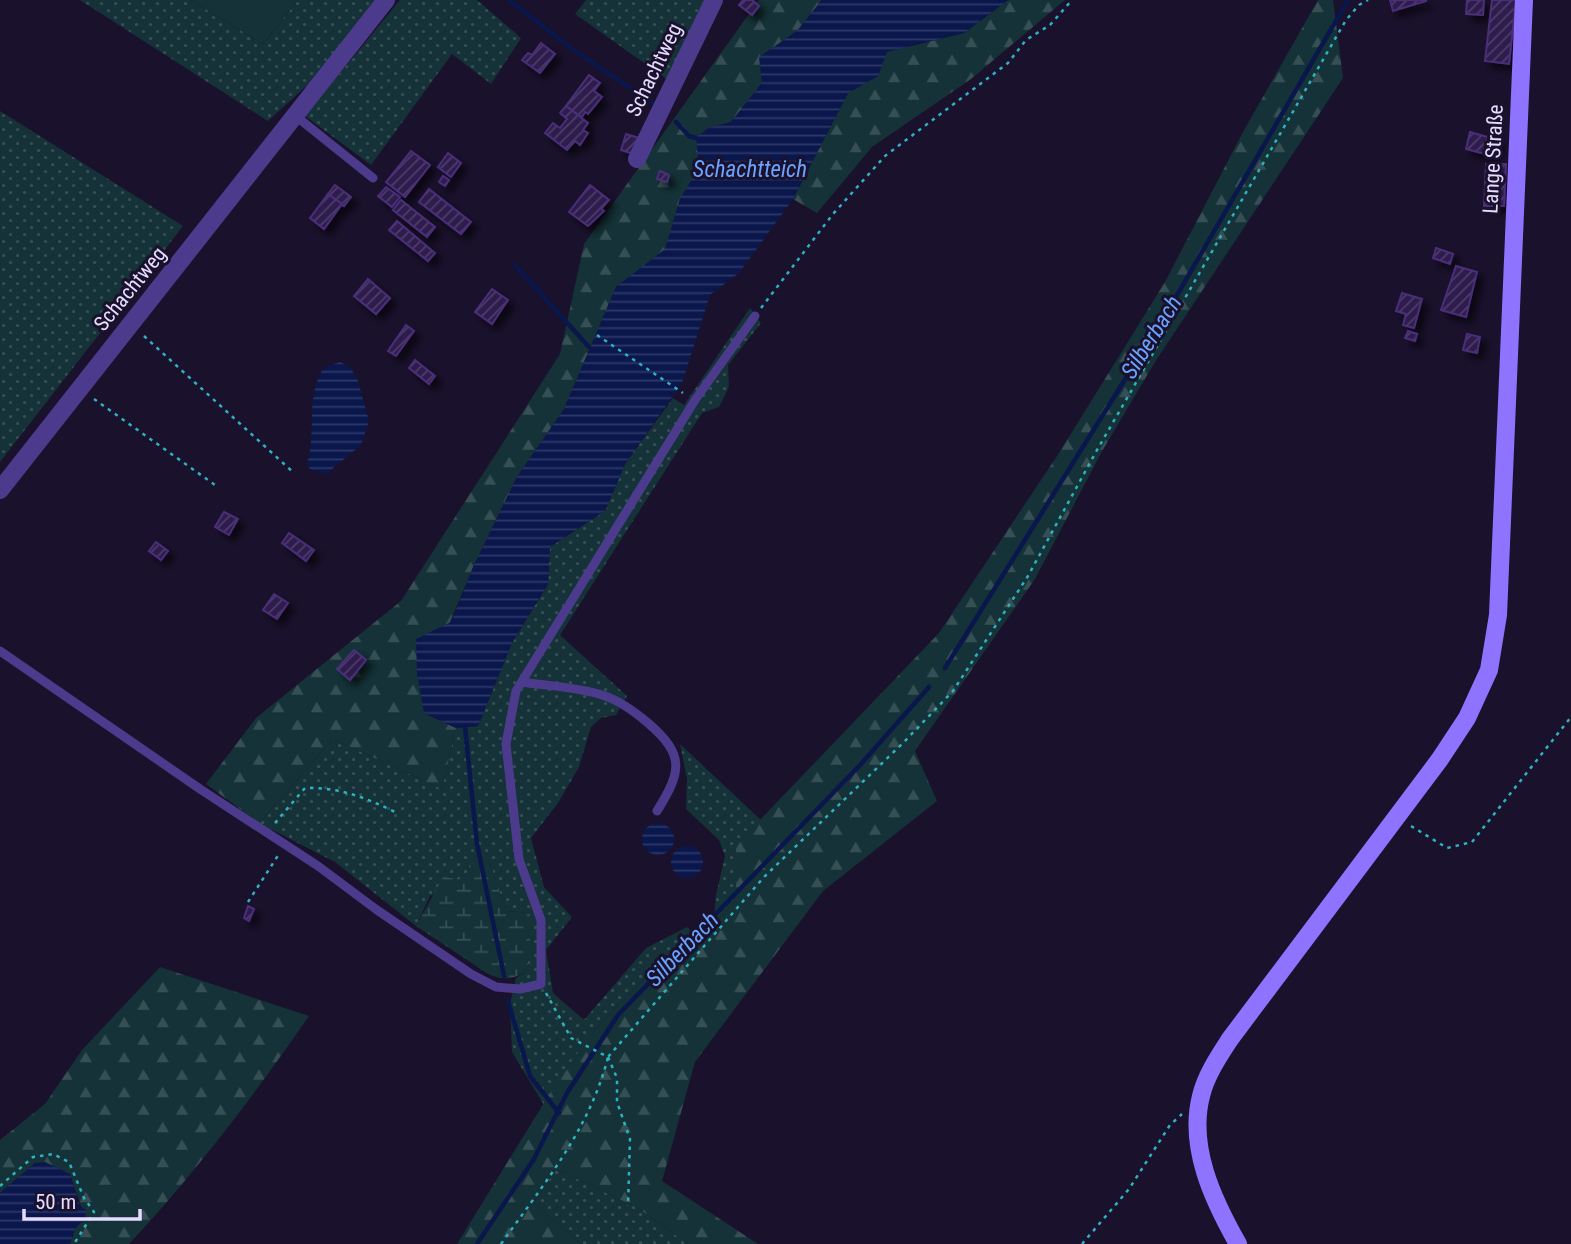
<svg xmlns="http://www.w3.org/2000/svg" width="1571" height="1244" font-family="'Roboto Condensed',sans-serif">
  <style>
    .grass { fill: url(#grass-dots) }
    .forest { fill: url(#forest-firs) }
    .wetland { fill: url(#wetland-marsh) }
    .garden { fill: #143237 }
    .water { fill: url(#water-rules) }
    .lines { fill: none; stroke-linecap: round; stroke-linejoin: round }
    .stream { stroke: #0a174c; stroke-width: 4.5 }
    .building { fill: url(#building-hatch); stroke: #4a2e7a; stroke-width: 2; filter: url(#shadow) }
    .path { stroke: #2eb2c1; stroke-width: 2.5; stroke-dasharray: 3.5 5; stroke-linecap: butt }
    .lane { stroke: #4c3b8c; stroke-width: 9 }
    .street { stroke: #4c3b8c; stroke-width: 18 }
    .secondary { stroke: #8e73ff; stroke-width: 18 }
    .labels { text-anchor: middle; stroke-width: 6; stroke-linejoin: round; paint-order: stroke }
    .street-label { font-size: 21px; fill: #e6dcff; stroke: #1a112c }
    .water-label { font-size: 23px; font-style: italic; fill: #6aa2ff; stroke: #1a112c }
  </style>
  <defs>
    <pattern id="grass-dots" width="8" height="8" patternUnits="userSpaceOnUse" patternTransform="scale(1.75)"><rect width="8" height="8" fill="#143237"/><path d="M2 2h.1M6 6h.1" fill="none" stroke="#364f55" stroke-width="1.8" stroke-linecap="round"/></pattern>
    <pattern id="forest-firs" width="22" height="20" patternUnits="userSpaceOnUse" patternTransform="scale(1.75)"><rect width="22" height="20" fill="#143237"/><path d="M5 1l3.5 6h-7zM16 11l3.5 6h-7z" fill="#364f55"/></pattern>
    <pattern id="wetland-marsh" width="20" height="14" patternUnits="userSpaceOnUse" patternTransform="scale(1.75)"><rect width="20" height="14" fill="#143237"/><path d="M1 5h8M5 5V1M11 12h8M15 12V8" fill="none" stroke="#364f55"/></pattern>
    <pattern id="water-rules" width="6" height="5" patternUnits="userSpaceOnUse" patternTransform="scale(1.75)"><rect width="6" height="5" fill="#0a174c"/><path d="M0 2.5h6" fill="none" stroke="#2e3867"/></pattern>
    <pattern id="building-hatch" width="6" height="6" patternUnits="userSpaceOnUse" patternTransform="scale(1.75)"><rect width="6" height="6" fill="#2f1d4e"/><path d="M-1 1l2-2M0 6l6-6M5 7l2-2" fill="none" stroke="#4d3d69"/></pattern>
    <filter id="shadow"><feDropShadow dx="6" dy="6" stdDeviation="3.5" flood-color="#0009"/></filter>
  </defs>
  <rect width="100%" height="100%" fill="#1a112c"/>
  <g class="grass">
    <path d="M80 0H191L263 44 298 0H378L315 78 268 121Z"/>
    <path d="M400 0H477L521 38 491 84 452 54 371 165 305 116Z"/>
    <path d="M586 0H707L668 80 575 14Z"/>
    <path d="M0 111 183 226 0 462Z"/>
    <path d="M750 308 761 323 728 365 729 387 719 407 702 413 560 635 627 696 616 715 601 718 591 727 579 767 558 803 531 838 544 887 572 917 546 950 553 993 584 1020 646 948 687 927 691 931 595 1029 544 1105 512 1052 510 1004 516 978 525 972 530 913 506 911 489 860 465 880 430 896 416 926 335 862 259 823 333 739 442 789 456 728 478 726 512 643 548 584 550 547 605 511 625 464 673 398 684 405Z"/>
    <path d="M680 744 761 820 736 845V900L713 927 716 895 725 856 719 840 686 809 687 779Z"/>
    <path d="M556 1169 638 1208 688 1244H581L534 1203Z"/>
  </g>
  <g class="forest">
    <path d="M759 0H822L797 31 760 57 762 83 731 122 708 128 699 168 680 199 665 250 616 287 564 409 517 477 474 565 450 622 424 713 456 728 442 789 333 739 259 823 206 784 256 718 401 601 560 354 584 244Z"/>
    <path d="M1008 0H1065L971 79 872 147 817 213 793 199 848 93 878 76 886 52 964 33Z"/>
    <path d="M1318 0H1333L1343 78 1155 362 1101 453 1035 579 915 751 937 801 823 891 695 1062 662 1181 758 1244H688L638 1208 556 1169 534 1203 581 1244H457L560 1077 595 1029 691 931 701 941 736 900V845L939 633 1059 453 1165 282 1243 132Z"/>
    <path d="M160 967 309 1016C253 1097 196 1172 129 1244H70L75 1229 85 1218 70 1174 35 1163 0 1193V1140L45 1104 82 1050Z"/>
  </g>
  <path class="wetland" d="M489 860 506 911 530 913V956L525 972C512 980 502 980 488 974L416 926 443 877 464 880 470 864Z"/>
  <path class="garden" d="M191 0H298L263 44Z"/>
  <g class="water">
    <path d="M822 0H1008L964 33 887 52 878 76 848 93 793 199 739 273 710 295 682 383 625 464 605 511 550 547 548 584 512 643 478 726 456 728 424 713 417 674 416 639 451 622 474 565 517 477 564 409 616 287 665 249 680 199 699 168 696 138 708 128 731 122 762 83 759 57 797 31Z"/>
    <path d="M340 362 350 367 358 381 369 421 361 445 326 474 310 469 307 465C317 432 305 401 323 368Z"/>
    <circle cx="658" cy="839" r="16"/>
    <circle cx="687" cy="862" r="16"/>
    <path d="M45 1162 70 1174 80 1206 86 1210 85 1218 75 1229 70 1244H0V1193L35 1163Z"/>
  </g>
  <g class="lines">
    <g class="stream">
      <path d="M509 0 571 48 656 105"/>
      <path d="M676 122 689 136 696 138"/>
      <path d="M515 265 589 347"/>
      <path d="M945 668 1169 309 1348 0"/>
      <path d="M465 727 477 844 504 976"/>
      <path d="M508 1001 530 1076 559 1113"/>
      <path d="M477 1244 534 1159 567 1093 618 1015 861 764 929 687"/>
    </g>
  </g>
  <g class="building">
    <path d="M743 0H752L759 6 752 15 739 5Z"/>
    <path d="M1390 0H1426V1L1393 11Z"/>
    <path d="M1467 0H1484L1483 15 1466 14Z"/>
    <path d="M1492 0H1516L1509 64 1485 61Z"/>
    <path d="M541 43 555 54 540 73 522 60 528 53 532 55Z"/>
    <path d="M589 75 600 83 594 91 602 97 588 114 585 112 582 117 566 106Z"/>
    <path d="M566 106 588 123 583 130 588 133 580 145 575 141 567 150 545 133 553 123 560 128 567 119 560 113Z"/>
    <path d="M1470 132 1498 140 1493 156 1466 149Z"/>
    <path d="M626 134 639 138 634 154 621 150Z"/>
    <path d="M411 151 430 165 405 197 386 182Z"/>
    <path d="M448 153 461 163 451 177 438 167Z"/>
    <path d="M1486 164H1506L1504 206H1484Z"/>
    <path d="M660 171 669 175 667 182 657 179Z"/>
    <path d="M443 176 449 180 445 186 439 182Z"/>
    <path d="M335 185 351 197 344 206 328 194Z"/>
    <path d="M590 185 609 200 601 209 604 211 588 226 569 212Z"/>
    <path d="M386 187 400 197 392 207 378 196Z"/>
    <path d="M429 189 471 222 461 234 419 202Z"/>
    <path d="M328 194 342 204 324 229 310 218Z"/>
    <path d="M401 200 435 227 427 237 393 210Z"/>
    <path d="M397 221 435 253 428 261 389 230Z"/>
    <path d="M1436 248 1453 254 1450 264 1433 258Z"/>
    <path d="M1456 266 1477 272 1466 317 1441 310Z"/>
    <path d="M368 279 390 298 376 314 354 296Z"/>
    <path d="M492 289 508 300 492 324 475 312Z"/>
    <path d="M1402 293 1422 299 1414 328 1403 325 1406 314 1396 311Z"/>
    <path d="M406 325 414 331 396 356 388 351Z"/>
    <path d="M1408 331 1417 334 1415 341 1405 338Z"/>
    <path d="M1467 334 1480 337 1477 353 1463 350Z"/>
    <path d="M415 360 435 376 429 384 409 368Z"/>
    <path d="M224 512 238 519 229 535 215 527Z"/>
    <path d="M289 533 314 550 306 561 282 543Z"/>
    <path d="M156 542 168 551 161 560 149 551Z"/>
    <path d="M274 594 288 603 277 619 263 610Z"/>
    <path d="M354 650 366 660 350 680 337 669Z"/>
    <path d="M248 906 254 909 249 921 244 918Z"/>
  </g>
  <g class="lines">
    <g class="path">
      <path d="M761 308 833 214 885 156 1008 63 1026 40 1050 25 1072 0"/>
      <path d="M597 335 683 393"/>
      <path d="M144 336 294 473"/>
      <path d="M94 399 215 485"/>
      <path d="M275 823 305 788C339 787 367 798 397 813"/>
      <path d="M1411 826 1447 848 1472 842 1571 717"/>
      <path d="M248 902 279 854"/>
      <path d="M546 993 571 1038 608 1057 764 877 903 743 953 691 1028 576 1097 450 1346 20 1359 5 1368 0"/>
      <path d="M608 1057 617 1078V1102L630 1139 628 1206"/>
      <path d="M0 1186 33 1157 53 1154 69 1162 84 1198 94 1212 74 1244"/>
      <path d="M501 1244C543 1185 590 1129 608 1057"/>
      <path d="M1082 1244 1129 1189 1170 1125 1182 1114"/>
    </g>
    <g class="lane">
      <path d="M297 117 373 178"/>
      <path d="M0 651 200 789 318 866 377 910 471 974 496 987 520 989 541 984V920L519 859 506 744 516 691 695 400 755 316"/>
      <path d="M522 682C548 686 577 687 602 695 619 700 635 712 648 723 685 755 682 771 657 811"/>
    </g>
    <g class="street">
      <path d="M637 159 714 0"/>
      <path d="M0 490 386 0"/>
    </g>
    <path class="secondary" d="M1238 1244C1213 1200 1188 1147 1201 1096 1206 1075 1219 1056 1230 1039L1440 759 1467 718 1489 670 1498 615 1524 0"/>
  </g>
  <g class="labels">
    <g class="street-label">
      <text transform="translate(654 70) rotate(-64)" y="7">Schachtweg</text>
      <text transform="translate(1493 159) rotate(-87)" y="7">Lange Straße</text>
      <text transform="translate(130 289) rotate(-51)" y="7">Schachtweg</text>
    </g>
    <g class="water-label">
      <text x="750" y="177">Schachtteich</text>
      <text transform="translate(1151 337) rotate(-58)" y="8">Silberbach</text>
      <text transform="translate(682 949) rotate(-46)" y="8">Silberbach</text>
    </g>
  </g>
  <path d="M24 1209v10h116v-10" fill="none" stroke="#e6dcff" stroke-width="3.5"/>
  <text x="35" y="1209" font-size="21" fill="#e6dcff" stroke="#1a112c" stroke-width="5" paint-order="stroke">50 m</text>
</svg>
